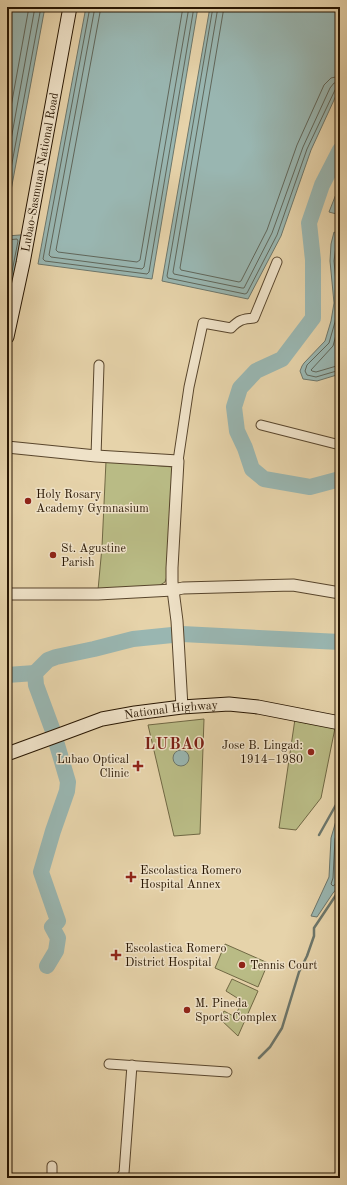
<svg xmlns="http://www.w3.org/2000/svg" width="347" height="1185" font-family="'Old Standard TT',serif">
  <style>
    .green { fill: #b9bb85; stroke: #706844 }
    .water { fill: #99b6b1; stroke: #6c766b }
    .lines { fill: none; stroke-linecap: round; stroke-linejoin: round }
    .shore { stroke: #60665a; stroke-width: 1 }
    .stream { stroke: #6c766b; stroke-width: 2.5 }
    .river { stroke: #99b6b1; stroke-width: 16 }
    .minor-casing { stroke: #58452c; stroke-width: 11 }
    .tertiary-casing { stroke: #58452c; stroke-width: 13 }
    .secondary-casing { stroke: #281602; stroke-width: 15 }
    .minor { stroke: #efe2c8; stroke-width: 9 }
    .tertiary { stroke: #efe2c8; stroke-width: 11 }
    .secondary { stroke: #efe2c8; stroke-width: 13 }
    .poi-dot { fill: #8f2418; stroke: #efe2c8; stroke-width: 1.5 }
    .labels { text-anchor: middle; stroke-width: 3; stroke-linejoin: round; paint-order: stroke }
    .street-label { font-size: 12px; fill: #281602; stroke: #efe2c8 }
    .poi-label { font-size: 12px; fill: #281602; stroke: #efe2c8; text-anchor: start }
    .district-label { font-size: 16px; font-weight: bold; letter-spacing: 1px; fill: #7a1f14; stroke: #efe2c8 }
  </style>
  <rect width="100%" height="100%" fill="#e6d3aa"/>
  <filter id="stains"><feTurbulence type="fractalNoise" baseFrequency=".005" numOctaves="4"/><feColorMatrix values="0 0 0 0 .2 0 0 0 0 .09 0 0 0 0 .02 0 0 0 .5 -.17"/></filter>
  <radialGradient id="worn" r=".72"><stop offset=".6" stop-color="#630" stop-opacity="0"/><stop offset="1" stop-color="#630" stop-opacity=".3"/></radialGradient>
  <g class="green">
    <path d="M106 461 173 467 168 574 165 582 157 587 98 590 102 547Z"/>
    <path d="M204 719 200 834 174 836 148 725Z"/>
    <path d="M295 719 335 728 321 798 296 830 279 828Z"/>
    <path d="M225 944 268 963 258 987 215 968Z"/>
    <path d="M232 979 258 991 238 1036 220 1019 224 1011 235 1017 242 1001 226 991Z"/>
  </g>
  <g class="water">
    <path d="M7 7H45L7 212Z"/>
    <path d="M86 7H198L152 279 38 264Z"/>
    <path d="M210 7H340V87L311 150 281 236 248 299 162 281Z"/>
    <path d="M340 184V215L329 212Z"/>
    <path d="M334 232 340 235V374L317 381 303 379 300 371 302 366 304 363 325 341 331 321 334 303 330 261 331 244Z"/>
    <path d="M20 235H24L13 287H7V236Z"/>
    <circle cx="181" cy="758" r="8"/>
    <path d="M340 807V885L333 893 317 917 311 916 329 877 331 838Z"/>
  </g>
  <g class="lines">
    <g class="shore">
      <path d="M90 7 43 259 45 261 147 274 149 272 194 7"/>
      <path d="M95 7 49 255 51 257 142 269 144 267 189 7"/>
      <path d="M101 7 56 250 58 252 137 262 140 260 183 7"/>
      <path d="M213 7 167 276 168 278 245 294 247 293 277 235 307 149 335 90 337 87H340"/>
      <path d="M218 7 173 272 174 274 242 288H244L272 233 303 147 330 88 334 83 340 82"/>
      <path d="M224 7 180 268 181 270 239 282 241 281 267 230 297 145 324 85 331 78 340 76"/>
      <path d="M7 129 29 7"/>
      <path d="M7 162 35 7"/>
      <path d="M7 190 41 7"/>
      <path d="M340 238 337 239 334 261 338 303 335 322 329 343 307 365 305 371 307 375 316 377 340 370"/>
      <path d="M7 240 17 239 18 241 10 282 7 283"/>
      <path d="M340 320 333 346 311 370 312 371 316 372 340 365"/>
      <path d="M340 821 335 839 333 878 331 884 333 886 337 883H340"/>
    </g>
    <g class="stream">
      <path d="M319 835 337 803 340 794"/>
      <path d="M259 1058 270 1047 282 1028 299 972 307 956 314 936V928L336 895 340 892"/>
    </g>
    <g class="river">
      <path d="M340 150 322 185 309 223 313 260V318L282 359 256 371 240 388 234 407 237 431 245 448 252 469 264 479 310 487 340 479"/>
      <path d="M7 675 35 673"/>
      <path d="M47 966 56 951 58 938 52 927 58 921 41 872 53 831 67 791 68 782 53 731 36 685 35 673 48 660 56 657 94 649 133 639 182 634 340 642"/>
    </g>
    <defs>
      <g id="minor">
        <path d="M261 425 340 445"/>
        <path d="M96 456 99 365"/>
        <path d="M178 461 189 387 203 323 231 328C239 320 242 319 254 318L277 262"/>
        <path d="M109 1064 227 1072"/>
        <path d="M52 1178V1166"/>
        <path d="M120 1178 124 1173 132 1065"/>
      </g>
      <g id="tertiary">
        <path d="M7 447 96 456 178 461 172 568V582L177 621 182 707"/>
        <path d="M7 594H98L173 590 183 588 293 585 340 593"/>
      </g>
      <g id="secondary">
        <path id="s1" d="M7 337 23 263 70 7"/>
        <path id="s2" d="M7 754 67 732 102 719 135 713 182 707 229 704 258 707 340 723"/>
      </g>
    </defs>
    <use href="#minor" class="minor-casing"/>
    <use href="#tertiary" class="tertiary-casing"/>
    <use href="#secondary" class="secondary-casing"/>
    <use href="#minor" class="minor"/>
    <use href="#tertiary" class="tertiary"/>
    <use href="#secondary" class="secondary"/>
  </g>
  <g class="poi-dot">
    <circle cx="28" cy="501" r="4"/>
    <circle cx="53" cy="555" r="4"/>
    <circle cx="311" cy="752" r="4"/>
    <path d="M136 760h4v4h4v4h-4v4h-4v-4h-4v-4h4z"/>
    <path d="M129 871h4v4h4v4h-4v4h-4v-4h-4v-4h4z"/>
    <path d="M114 949h4v4h4v4h-4v4h-4v-4h-4v-4h4z"/>
    <circle cx="242" cy="965" r="4"/>
    <circle cx="187" cy="1010" r="4"/>
  </g>
  <g class="labels">
    <g class="street-label">
      <text dy="4" stroke="none"><textPath href="#s1" startOffset="168">Lubao-Sasmuan National Road</textPath></text>
      <text dy="4" stroke="none"><textPath href="#s2" startOffset="171">National Highway</textPath></text>
    </g>
    <g class="poi-label">
      <text x="36" y="498">Holy Rosary<tspan x="36" dy="14">Academy Gymnasium</tspan></text>
      <text x="61" y="552">St. Agustine<tspan x="61" dy="14">Parish</tspan></text>
      <text x="303" y="749" text-anchor="end">Jose B. Lingad:<tspan x="303" dy="14">1914–1980</tspan></text>
      <text x="129" y="763" text-anchor="end">Lubao Optical<tspan x="129" dy="14">Clinic</tspan></text>
      <text x="140" y="874">Escolastica Romero<tspan x="140" dy="14">Hospital Annex</tspan></text>
      <text x="125" y="952">Escolastica Romero<tspan x="125" dy="14">District Hospital</tspan></text>
      <text x="250" y="969">Tennis Court</text>
      <text x="195" y="1007">M. Pineda<tspan x="195" dy="14">Sports Complex</tspan></text>
    </g>
    <g class="district-label">
      <text x="175" y="749">LUBAO</text>
    </g>
  </g>
  <rect width="347" height="1185" fill="none" stroke="#e6d3aa" stroke-width="24"/>
  <rect x="8" y="8" width="331" height="1169" fill="none" stroke="#281602" stroke-width="2"/>
  <rect x="12" y="12" width="323" height="1161" fill="none" stroke="#281602"/>
  <rect width="100%" height="100%" filter="url(#stains)"/>
  <rect width="100%" height="100%" fill="url(#worn)"/>
</svg>
